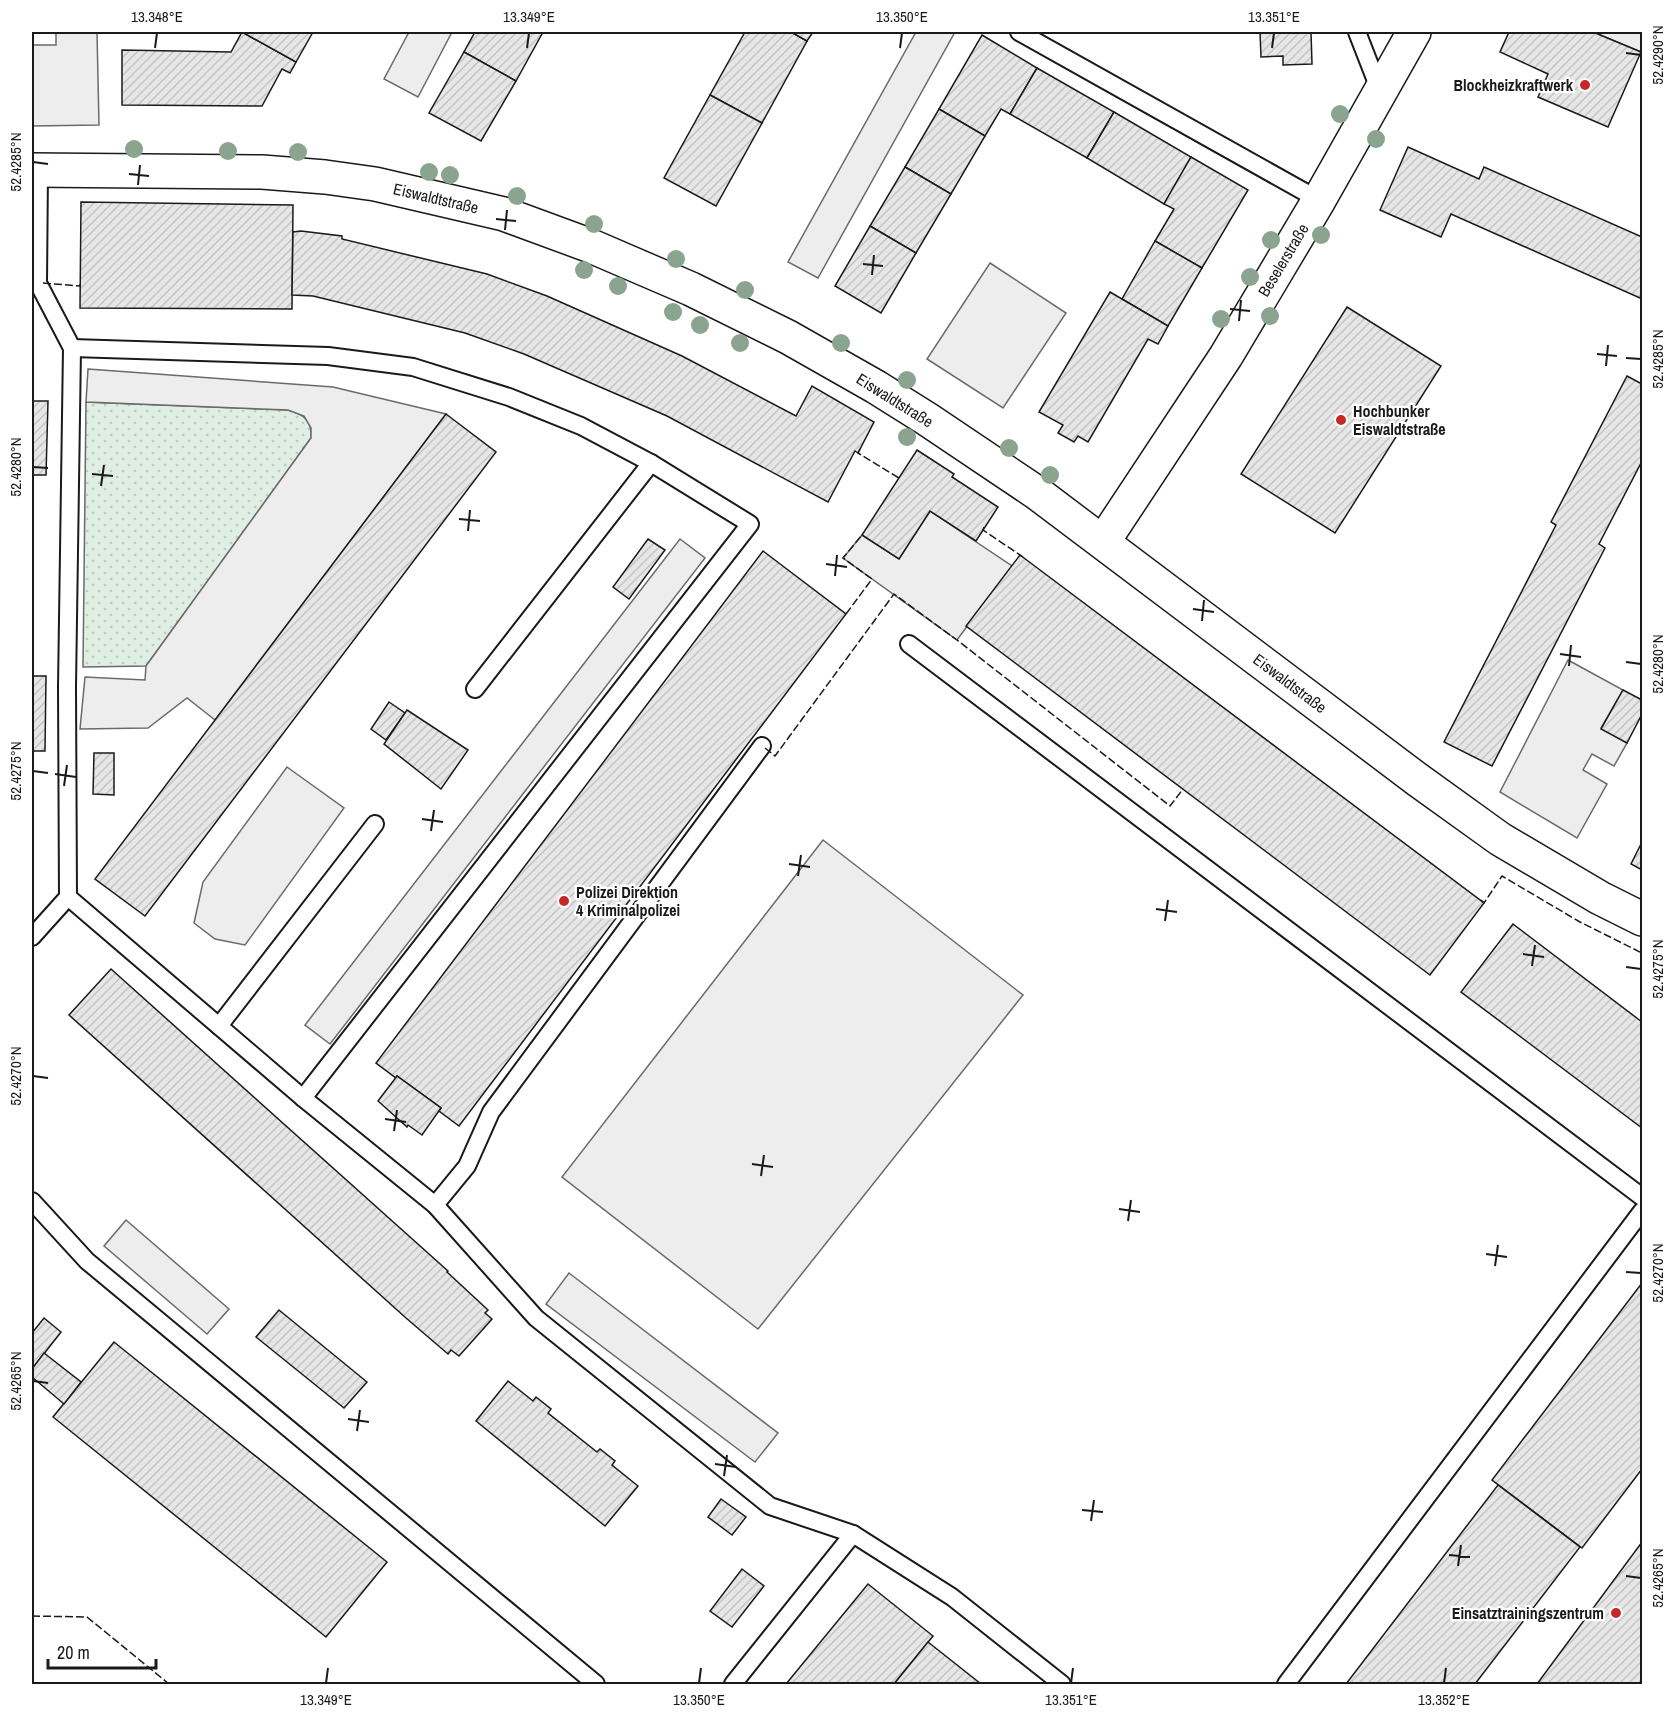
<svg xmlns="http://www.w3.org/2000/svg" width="1674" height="1716" font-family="'Archivo Narrow',sans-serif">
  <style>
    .grass { fill: url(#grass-dots); stroke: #6a6a6a; stroke-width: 1.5 }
    .parking { fill: #ededed; stroke: #6a6a6a; stroke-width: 1.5 }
    .building { fill: url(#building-hatch); stroke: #1a1a1a; stroke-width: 1.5 }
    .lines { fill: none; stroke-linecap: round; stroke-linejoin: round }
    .service-casing { stroke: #1a1a1a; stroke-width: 20 }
    .minor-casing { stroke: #1a1a1a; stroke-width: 36 }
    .service { stroke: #fff; stroke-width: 16 }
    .minor { stroke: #fff; stroke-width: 33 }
    .fence { stroke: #1a1a1a; stroke-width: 1.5; stroke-dasharray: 8 3; stroke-linecap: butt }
    .tree { fill: #8aa48f }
    .ticks { fill: none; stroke: #1a1a1a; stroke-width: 2 }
    .poi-dot { fill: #c62828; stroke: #fff; stroke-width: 2 }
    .labels { text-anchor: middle; stroke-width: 4.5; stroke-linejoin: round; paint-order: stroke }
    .poi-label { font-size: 16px; font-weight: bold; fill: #1a1a1a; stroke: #fff; text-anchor: end }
    .street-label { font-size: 16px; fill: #1a1a1a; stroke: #fff }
    .neatline { fill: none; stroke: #1a1a1a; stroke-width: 2 }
    .ticks-label { font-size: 15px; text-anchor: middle; fill: #1a1a1a }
  </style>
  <defs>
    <pattern id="grass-dots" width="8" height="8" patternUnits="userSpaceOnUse" patternTransform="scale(1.5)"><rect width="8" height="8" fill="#e0efe3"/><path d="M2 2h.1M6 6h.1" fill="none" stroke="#c0ccc2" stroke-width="1.8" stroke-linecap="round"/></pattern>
    <pattern id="building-hatch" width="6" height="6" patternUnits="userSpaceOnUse" patternTransform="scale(1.5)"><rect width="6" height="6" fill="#e6e6e6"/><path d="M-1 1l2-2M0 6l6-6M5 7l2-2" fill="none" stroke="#c5c5c5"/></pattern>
  </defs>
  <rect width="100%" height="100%" fill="#fff"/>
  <path class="grass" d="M86 402 288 410C305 415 312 420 311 438L146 666 83 667Z"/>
  <g class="parking">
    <path d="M56 32H97L99 125 32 126V45H56Z"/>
    <path d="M409 32H452L418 97 384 79Z"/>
    <path d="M916 32H955L818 278 788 262Z"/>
    <path d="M1593 32H1642V50L1641 52Z"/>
    <path d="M990 263 1066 313 1003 408 927 359Z"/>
    <path d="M88 369 333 387 446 414 215 720 187 698 148 728 80 729 85 677 145 680 146 666 311 438V428L304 416 288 410 86 402Z"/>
    <path d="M930 511 1012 566 957 640 843 558 862 535 899 559Z"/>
    <path d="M680 539 705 558 330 1044 305 1025Z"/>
    <path d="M1568 660 1623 690 1601 728 1627 743 1614 766 1592 754 1583 770 1607 784 1577 838 1500 792Z"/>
    <path d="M287 767 344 808 245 945 215 939 194 923 203 882Z"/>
    <path d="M823 840 1023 995 758 1329 562 1177Z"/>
    <path d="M126 1220 229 1309 207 1334 104 1246Z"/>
    <path d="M569 1273 778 1433 755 1462 546 1304Z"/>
  </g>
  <g class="building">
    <path d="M242 32 296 62 290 73 282 69 262 106 122 105V50L231 52Z"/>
    <path d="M242 32H313L296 62Z"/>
    <path d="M475 32H543L516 81 464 52Z"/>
    <path d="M745 32H791L807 41 762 123 710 95Z"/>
    <path d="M791 32H813L807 41Z"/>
    <path d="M1260 32H1311L1312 64 1283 65V56L1261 57Z"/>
    <path d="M1509 32H1593L1641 52 1608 127 1538 97 1548 74 1500 52Z"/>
    <path d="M982 35 1037 68 1010 114 1001 109 985 136 939 109Z"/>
    <path d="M464 52 516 81 481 141 429 113Z"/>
    <path d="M1037 68 1114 112 1087 158 1010 114Z"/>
    <path d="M710 95 762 123 716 206 664 178Z"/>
    <path d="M939 109 985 136 951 194 905 167Z"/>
    <path d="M1114 112 1191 157 1164 204 1087 158Z"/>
    <path d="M1408 147 1479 179 1484 167 1642 237V294L1640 298 1451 214 1441 237 1380 210Z"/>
    <path d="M1191 157 1248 190 1202 268 1155 241 1174 209 1164 204Z"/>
    <path d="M905 167 951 194 916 253 870 226Z"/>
    <path d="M81 202 293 205 292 309 80 308Z"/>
    <path d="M870 226 916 253 881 313 835 286Z"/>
    <path d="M301 231 342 236V239L487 274 547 296 682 356 796 416 812 386 874 422 858 453 855 451 828 502 667 416 524 354 465 333 313 296 292 295 293 232Z"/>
    <path d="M1155 241 1202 268 1168 326 1122 299Z"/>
    <path d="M1110 292 1168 326 1158 344 1148 339 1088 442 1078 436 1074 442 1058 433 1063 425 1039 412Z"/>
    <path d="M1347 307 1441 366 1335 533 1241 474Z"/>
    <path d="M1627 376 1642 384V461L1599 544 1605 548 1492 766 1444 742 1556 525 1551 522Z"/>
    <path d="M32 401H48L46 475H32Z"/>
    <path d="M446 414 496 452 145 916 95 879Z"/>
    <path d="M917 450 954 474 952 477 998 507 976 541 930 511 899 559 862 535Z"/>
    <path d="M648 539 665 550 629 599 613 587Z"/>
    <path d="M763 551 846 614 459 1126 439 1111 441 1108 397 1076 396 1078 376 1063Z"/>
    <path d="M1020 555 1484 903 1430 975 966 626Z"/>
    <path d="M32 676H46L45 751H32Z"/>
    <path d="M1623 690 1642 700V714L1627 743 1601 729Z"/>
    <path d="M389 702 405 713 386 740 371 729Z"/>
    <path d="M407 710 468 750 441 789 384 744Z"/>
    <path d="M94 753H114V795L93 794Z"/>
    <path d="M1642 842V870L1631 864Z"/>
    <path d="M1513 924 1642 1022V1128L1461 992Z"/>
    <path d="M111 969 448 1271 447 1272 488 1310 485 1313 492 1319 459 1356 451 1350 448 1354 406 1318 69 1015Z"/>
    <path d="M397 1076 441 1108 422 1135 408 1125 407 1127 378 1101Z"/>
    <path d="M1642 1283V1469L1582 1548 1492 1480Z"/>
    <path d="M279 1310 367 1382 344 1408 256 1337Z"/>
    <path d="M44 1318 61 1332 32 1369V1333Z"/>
    <path d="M114 1342 387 1562 326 1637 53 1417Z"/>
    <path d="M44 1353 81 1382 64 1404 32 1377V1369Z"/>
    <path d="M508 1381 533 1401 536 1397 551 1409 548 1413 597 1452 600 1449 615 1461 612 1465 638 1486 605 1526 476 1421Z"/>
    <path d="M1498 1485 1580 1547 1475 1684H1346Z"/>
    <path d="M721 1499 746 1517 732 1535 708 1517Z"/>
    <path d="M1642 1542V1684H1537Z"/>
    <path d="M742 1569 764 1586 732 1627 710 1611Z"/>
    <path d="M868 1584 933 1636 894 1684H786Z"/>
    <path d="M928 1642 981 1684H894Z"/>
  </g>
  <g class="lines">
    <defs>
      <g id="service">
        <path d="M1019 32 1319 200"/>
        <path d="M1357 32 1380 91"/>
        <path d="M39 170 38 283 72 348 67 687 68 897 303 1098 435 1205 536 1318 770 1506 853 1534 952 1597 1062 1684"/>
        <path d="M72 348 328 356 413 367 509 397 581 426 651 463 750 524 303 1098"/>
        <path d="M909 644 1642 1197"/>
        <path d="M475 689 651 463"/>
        <path d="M32 937 68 897"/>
        <path d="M219 1026 375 824"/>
        <path d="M32 1201 87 1261 596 1684"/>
        <path d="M435 1205 467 1166 491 1112 762 746"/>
        <path d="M733 1684 853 1534"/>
        <path d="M1286 1684 1642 1211"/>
      </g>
      <g id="minor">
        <path d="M32 170 262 172 325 177 375 184 504 214 591 246 691 289 788 337 876 387 927 419 1037 493 1418 780 1500 839 1600 898 1642 919"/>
        <path d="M1103 542 1226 356 1319 200 1414 32"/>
      </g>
    </defs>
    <use href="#service" class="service-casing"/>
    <use href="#minor" class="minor-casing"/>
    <use href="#service" class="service"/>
    <use href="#minor" class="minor"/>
    <g class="fence">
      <path d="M43 283 80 286V284"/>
      <path d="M860 449 858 453 899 478 900 476"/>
      <path d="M984 527 983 530 1023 557"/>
      <path d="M846 614 872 579 843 558 862 535"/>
      <path d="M765 748 775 756 894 594 957 640 1170 806 1183 789"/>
      <path d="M1481 900 1484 903 1502 876 1580 922 1642 953"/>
      <path d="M32 1616 87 1617 169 1684"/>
    </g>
  </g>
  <g class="tree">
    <circle cx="1340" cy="114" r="9"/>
    <circle cx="1376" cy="139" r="9"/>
    <circle cx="134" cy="149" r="9"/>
    <circle cx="228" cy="151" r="9"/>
    <circle cx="298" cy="152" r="9"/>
    <circle cx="429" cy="172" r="9"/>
    <circle cx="450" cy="175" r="9"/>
    <circle cx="517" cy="196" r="9"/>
    <circle cx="594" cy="224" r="9"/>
    <circle cx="1321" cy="235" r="9"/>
    <circle cx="1271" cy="240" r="9"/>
    <circle cx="676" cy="259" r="9"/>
    <circle cx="584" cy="270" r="9"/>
    <circle cx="1250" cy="277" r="9"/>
    <circle cx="618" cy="286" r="9"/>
    <circle cx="745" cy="290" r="9"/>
    <circle cx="673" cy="312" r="9"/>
    <circle cx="1270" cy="316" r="9"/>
    <circle cx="1221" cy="319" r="9"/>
    <circle cx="700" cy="325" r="9"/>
    <circle cx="740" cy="343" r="9"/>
    <circle cx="841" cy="343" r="9"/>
    <circle cx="907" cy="380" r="9"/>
    <circle cx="907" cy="437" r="9"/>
    <circle cx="1009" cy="448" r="9"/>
    <circle cx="1050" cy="475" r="9"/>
  </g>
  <path class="ticks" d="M155 48 157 33M527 48 529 33M900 48 902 33M1272 48 1274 33M1626 53 1641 55M33 162 48 164M129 174 149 176M138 185 140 165M496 219 516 221M505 230 507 210M863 264 883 266M872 275 874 255M1230 309 1250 311M1239 321 1241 300M1597 354 1617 356M1626 358 1641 359M1606 366 1608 345M33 467 48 468M92 474 113 476M101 486 104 465M459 519 480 521M468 531 470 510M826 564 847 567M835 576 837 555M1193 609 1214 612M1202 621 1204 600M1560 654 1581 657M1626 662 1641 664M1569 666 1571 645M33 771 48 773M55 774 76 777M64 786 67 765M422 819 443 822M431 831 434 810M789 864 810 867M798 876 801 855M1156 909 1177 912M1165 921 1168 900M1523 954 1544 957M1532 966 1535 945M1626 967 1641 969M33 1076 48 1078M385 1119 406 1122M394 1131 397 1110M752 1164 773 1167M761 1176 764 1155M1119 1209 1140 1212M1128 1221 1131 1200M1486 1254 1507 1257M1495 1266 1498 1245M1626 1272 1641 1273M33 1381 48 1383M348 1419 369 1422M357 1431 360 1410M715 1464 736 1467M724 1476 727 1455M1082 1510 1103 1512M1091 1521 1094 1500M1449 1555 1470 1557M1458 1566 1461 1545M1626 1576 1641 1578M326 1683 328 1668M699 1683 701 1668M1071 1683 1073 1668M1444 1683 1446 1668"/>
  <g class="poi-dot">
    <circle cx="1585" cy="85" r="6"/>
    <circle cx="1341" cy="420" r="6"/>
    <circle cx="564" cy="901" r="6"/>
    <circle cx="1616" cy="1613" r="6"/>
  </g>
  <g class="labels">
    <g class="poi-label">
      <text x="1573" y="91">Blockheizkraftwerk</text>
      <text x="1353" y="417" text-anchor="start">Hochbunker<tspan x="1353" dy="18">Eiswaldtstraße</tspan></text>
      <text x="576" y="898" text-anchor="start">Polizei Direktion<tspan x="576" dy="18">4 Kriminalpolizei</tspan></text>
      <text x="1604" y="1619">Einsatztrainingszentrum</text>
    </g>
    <g class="street-label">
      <text transform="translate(436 198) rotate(13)" y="6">Eiswaldtstraße</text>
      <text transform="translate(1283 260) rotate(-59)" y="6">Beselerstraße</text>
      <text transform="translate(895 400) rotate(32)" y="6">Eiswaldtstraße</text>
      <text transform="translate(1290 683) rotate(37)" y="6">Eiswaldtstraße</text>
    </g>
  </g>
  <rect width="1674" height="1716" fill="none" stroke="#ffffff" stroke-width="66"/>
  <path d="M48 1659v9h108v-9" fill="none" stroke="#1a1a1a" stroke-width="3"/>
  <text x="57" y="1659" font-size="18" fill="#1a1a1a" stroke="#ffffff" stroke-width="4.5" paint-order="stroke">20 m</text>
  <rect x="33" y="33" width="1608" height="1650" class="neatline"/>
  <g class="ticks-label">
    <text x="157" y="22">13.348°E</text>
    <text x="529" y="22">13.349°E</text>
    <text x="902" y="22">13.350°E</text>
    <text x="1274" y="22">13.351°E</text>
    <text transform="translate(1658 55) rotate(-90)" y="5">52.4290°N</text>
    <text transform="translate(16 162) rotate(-90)" y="5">52.4285°N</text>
    <text transform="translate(1658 359) rotate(-90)" y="5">52.4285°N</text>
    <text transform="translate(16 467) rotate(-90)" y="5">52.4280°N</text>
    <text transform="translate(1658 664) rotate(-90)" y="5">52.4280°N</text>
    <text transform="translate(16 771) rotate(-90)" y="5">52.4275°N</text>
    <text transform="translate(1658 969) rotate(-90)" y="5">52.4275°N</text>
    <text transform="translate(16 1076) rotate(-90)" y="5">52.4270°N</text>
    <text transform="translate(1658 1273) rotate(-90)" y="5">52.4270°N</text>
    <text transform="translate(16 1381) rotate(-90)" y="5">52.4265°N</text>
    <text transform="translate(1658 1578) rotate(-90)" y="5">52.4265°N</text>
    <text x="326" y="1705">13.349°E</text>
    <text x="699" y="1705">13.350°E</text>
    <text x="1071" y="1705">13.351°E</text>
    <text x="1444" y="1705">13.352°E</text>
  </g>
</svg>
